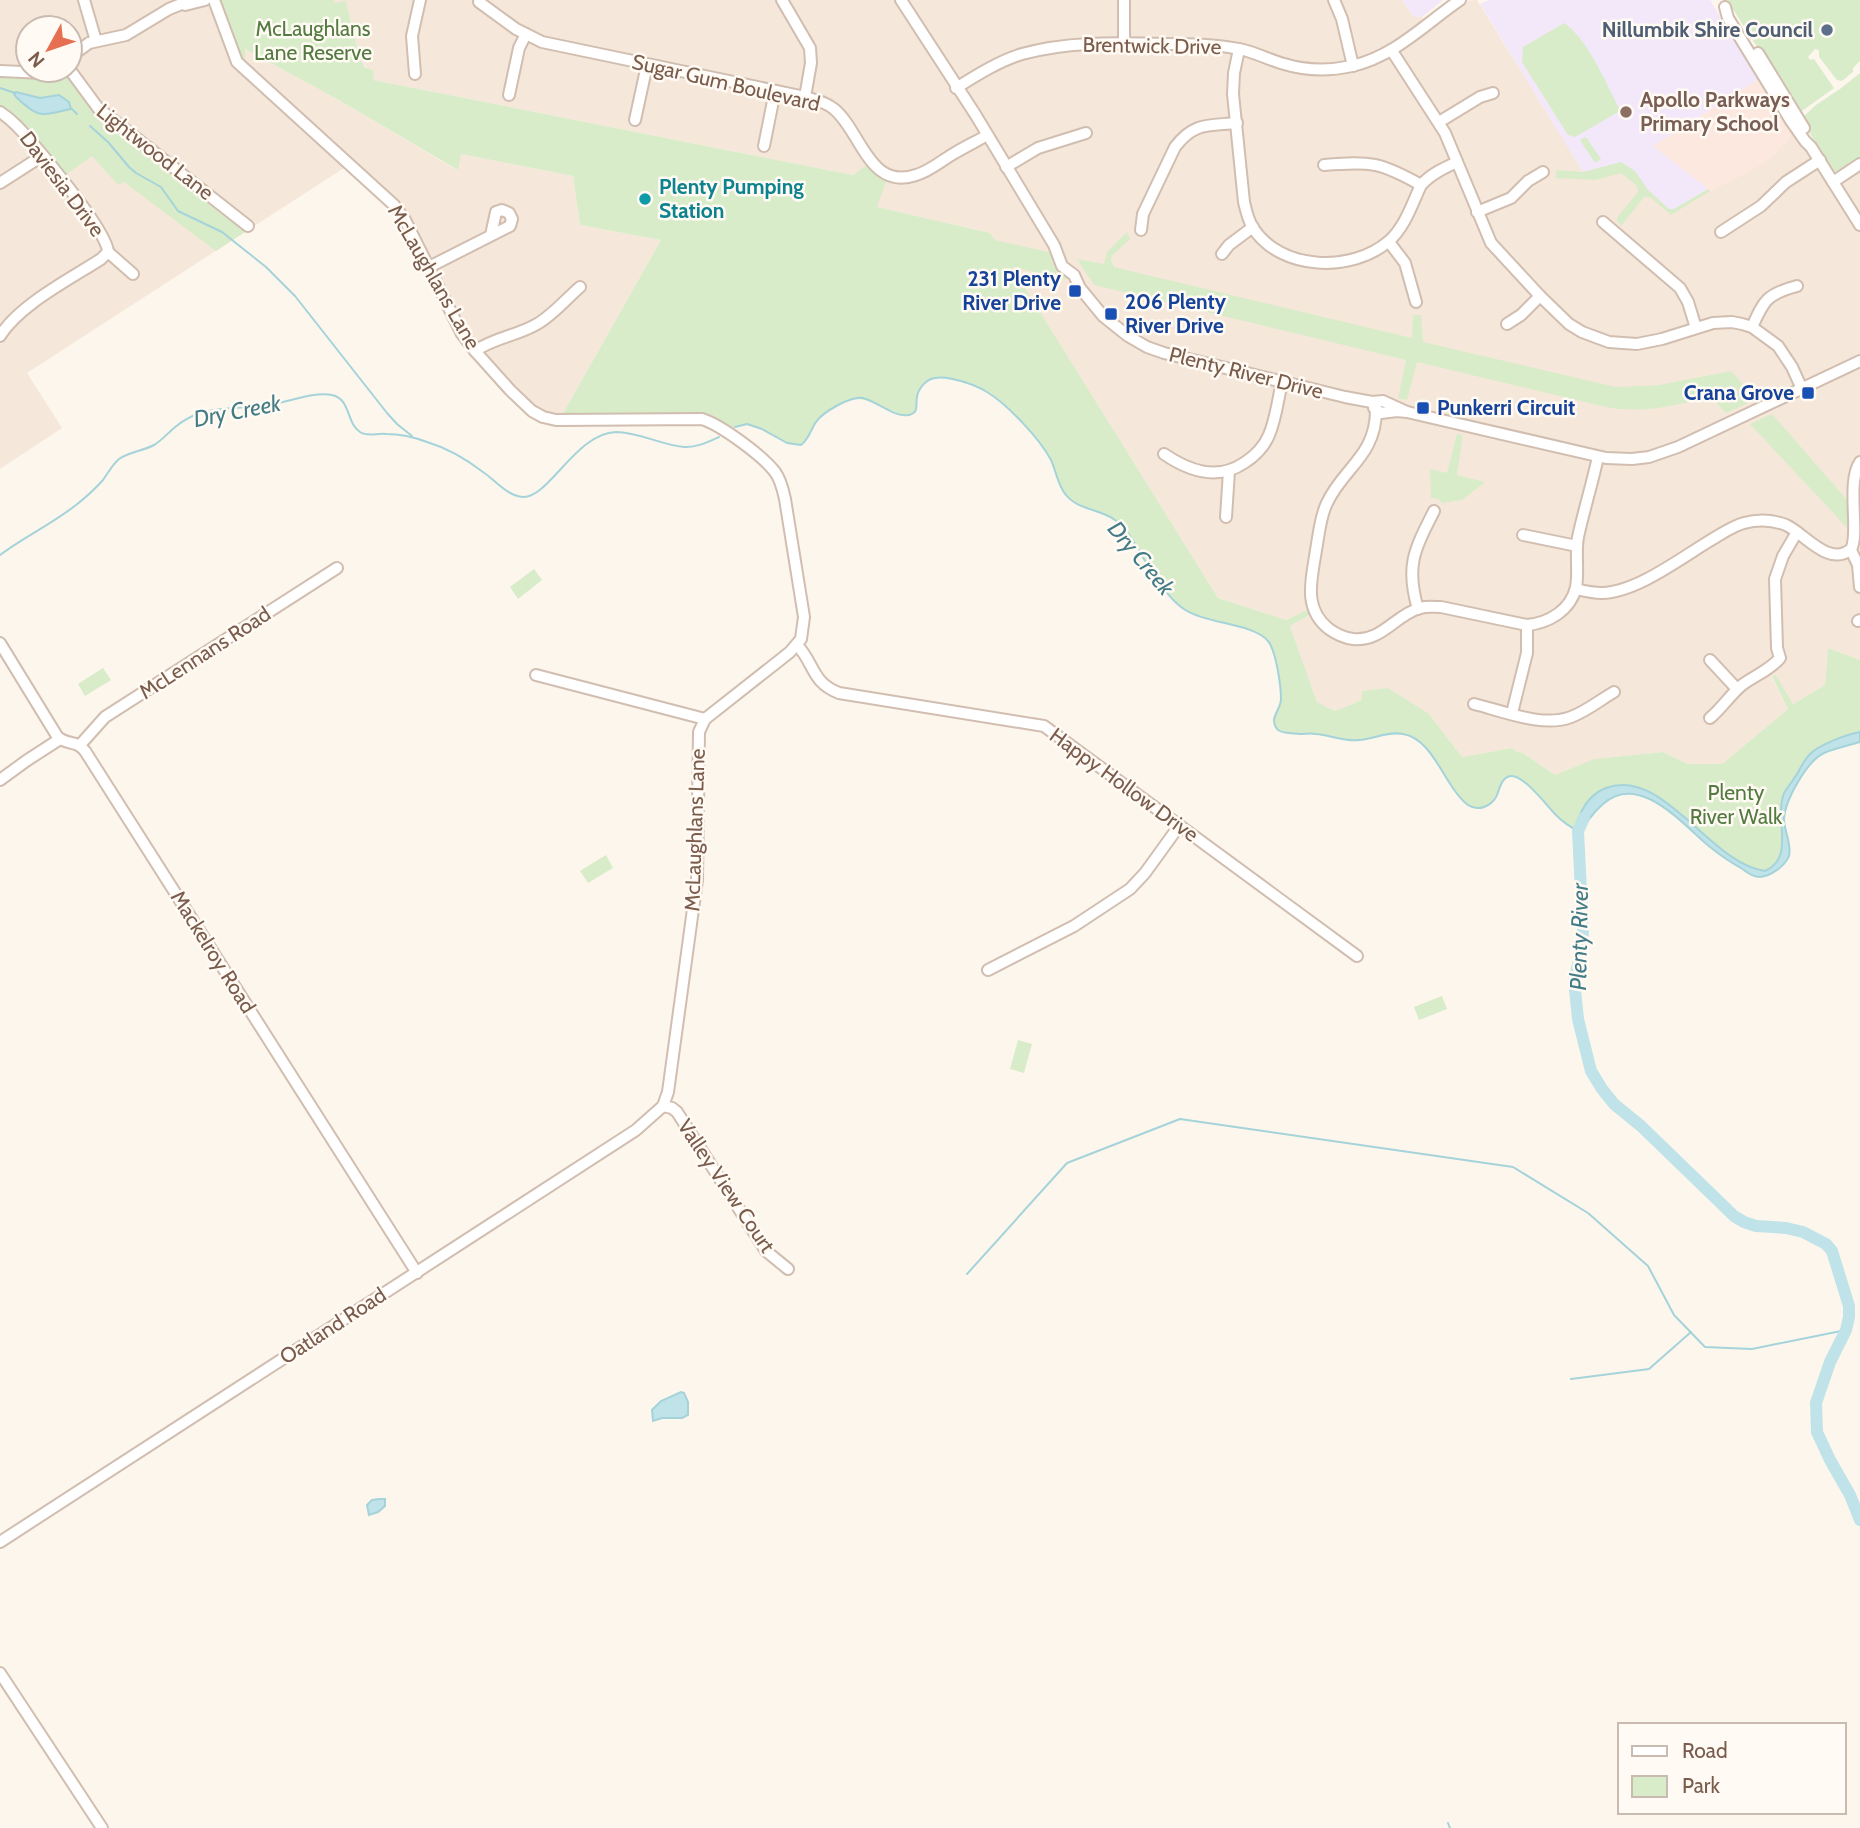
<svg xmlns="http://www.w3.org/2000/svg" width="1860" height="1828" font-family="Cabin,sans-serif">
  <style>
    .residential { fill: #f5e8da; fill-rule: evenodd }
    .commercial { fill: #fde8e0 }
    .education { fill: #f3e8fa }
    .green { fill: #d8ecc9 }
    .water { fill: #bfe3e8; stroke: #a5d3da; stroke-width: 2 }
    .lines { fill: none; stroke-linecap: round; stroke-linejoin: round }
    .stream { stroke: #a5d3da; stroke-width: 2 }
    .river { stroke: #bfe3e8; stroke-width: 12 }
    .minor-casing { stroke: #d1beb0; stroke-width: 14 }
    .minor { stroke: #fff; stroke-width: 10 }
    .service-dot { fill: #5c6f8a; stroke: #fffaf3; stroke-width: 2.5 }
    .education-dot { fill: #8d6e63; stroke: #fffaf3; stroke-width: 2.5 }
    .culture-dot { fill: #0f9aa8; stroke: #fffaf3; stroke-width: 2.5 }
    .transit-dot { fill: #1a4fb4; stroke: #fffaf3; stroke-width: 2.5 }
    .labels { text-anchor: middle; stroke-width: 5; stroke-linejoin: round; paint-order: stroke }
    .park-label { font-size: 21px; fill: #537a41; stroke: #fffaf3 }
    .service-label { font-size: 21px; font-weight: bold; fill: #4e5e75; stroke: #fffaf3; text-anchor: end }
    .street-label { font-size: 21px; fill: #7a5c4d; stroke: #fffaf3 }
    .education-label { font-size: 21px; font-weight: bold; fill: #785e54; stroke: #fffaf3; text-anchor: start }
    .culture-label { font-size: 21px; font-weight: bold; fill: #0d838f; stroke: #fffaf3; text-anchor: start }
    .transit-label { font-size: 21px; font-weight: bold; fill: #164399; stroke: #fffaf3; text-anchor: end }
    .water-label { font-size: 23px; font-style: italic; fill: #437c86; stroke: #fffaf3 }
  </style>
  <rect width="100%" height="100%" fill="#fdf6ec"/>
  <g class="residential">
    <path d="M0 0H201L211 9 219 24 231 57 347 166 27 373 62 428 0 469ZM28 28H70V70H28Z"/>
    <path d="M334 0H1402L1413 16 1422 17 1430 26 1465 1 1477 0 1583 171 1621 162 1635 171 1648 190 1674 209 1708 189 1711 191 1795 131 1826 181 1860 159V660L1828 648 1825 685 1793 704 1776 675 1772 677 1788 709 1722 764H1688L1663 752 1595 759 1555 775 1523 753 1516 751 1512 748 1462 757 1429 714 1362 700 1335 711 1317 702 1290 626 1310 615 1308 610 1286 620 1218 598 990 233 876 207 887 179 868 165 853 175 373 80 369 69 362 63 359 56 346 2 335 4Z"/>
    <path d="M245 49 337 99 457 170 461 154 573 176 580 225 661 240 561 417 552 416 530 405 467 335 404 213 245 66Z"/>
  </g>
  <path class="commercial" d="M1762 77 1795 131 1774 156 1754 169 1710 191 1652 146Z"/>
  <g class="education">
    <path d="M1402 0H1443L1422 17 1413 16Z"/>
    <path d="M1489 0H1710L1759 79 1653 146 1708 189 1674 209H1669L1648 190 1635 171 1621 162 1583 172 1480 4Z"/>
  </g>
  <g class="green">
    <path d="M219 0H334L335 3 346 1 360 60 365 67 374 71 373 80 853 175 868 164 887 179 877 207 990 233 995 240 1057 254 1072 278 1070 280 1012 267 1218 598 1286 620 1307 610 1310 615 1290 626 1317 702 1335 711 1362 700V691L1388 688 1429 714 1462 757 1512 748 1516 751 1523 753 1555 775 1594 759 1663 752 1688 764H1722L1788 709 1772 676 1776 675 1793 704 1825 685 1828 648 1860 660V732C1847 734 1819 745 1810 754 1803 761 1800 770 1795 777 1791 784 1785 789 1783 796 1776 820 1795 858 1765 871 1752 869 1740 864 1729 857 1696 833 1654 771 1606 788 1587 795 1580 811 1575 829 1557 820 1529 778 1513 776 1495 774 1498 821 1470 806 1464 803 1459 796 1455 790 1443 773 1427 740 1405 734 1390 731 1376 738 1362 740 1343 743 1326 734 1308 734 1300 733 1288 735 1281 731 1278 729 1275 726 1275 723 1273 715 1279 709 1281 702 1283 690 1274 647 1266 639 1246 620 1203 626 1180 606 1153 581 1143 547 1118 523 1104 510 1083 511 1069 498 1059 489 1057 471 1050 459 1039 439 1006 403 987 391 977 386 966 383 956 380 949 378 941 376 934 378 926 380 918 389 917 397 915 405 919 413 908 415 904 416 898 413 893 411 864 402 863 391 832 409 826 412 819 417 815 423 810 431 809 439 801 445 795 444 789 444 784 441 766 433 750 417 730 430L717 421 561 417 661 240 580 225 573 176 461 154 458 170 337 99 245 49V66L238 59Z"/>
    <path d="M1727 0H1860V61L1853 68V72L1842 81 1837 80 1819 57V50L1815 49 1808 57 1810 60 1814 59 1834 88 1802 111H1798Z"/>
    <path d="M1564 23C1588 39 1606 83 1619 108L1620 111 1575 137 1568 135 1522 62 1523 47Z"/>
    <path d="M61 70 67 71 91 104 248 230 216 251 124 182 118 185 92 156 63 177 0 108V76H52Z"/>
    <path d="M1860 73V159L1839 173 1833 170 1804 124 1803 117 1816 105 1840 89Z"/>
    <path d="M1586 137 1601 159 1595 163 1580 140Z"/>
    <path d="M1621 162 1635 171 1648 190 1669 209H1674L1708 189 1710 191 1671 215 1650 197H1644L1621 226 1616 219 1638 192 1637 186 1621 173 1595 180 1555 178 1557 170 1583 172Z"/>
    <path d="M1127 232 1130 239 1112 256 1111 260 1114 267 1412 338 1413 315H1421L1423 342 1616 387 1659 385 1731 371 1757 399 1726 413 1711 397C1676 405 1643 414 1606 407L1417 362 1407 400 1398 398 1406 360 1094 285 1077 259 1104 264 1107 252Z"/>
    <path d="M1772 414 1848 501 1851 532 1750 424Z"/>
    <path d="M1457 434 1463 435 1457 475 1485 482 1462 500 1443 503 1438 499 1431 498 1430 469 1447 473Z"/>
    <path d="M534 569 542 580 518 599 510 587Z"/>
    <path d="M103 668 111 680 85 696 78 684Z"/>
    <path d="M606 855 613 868 588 883 580 871Z"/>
    <path d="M1442 996 1447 1009 1419 1020 1414 1007Z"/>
    <path d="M1018 1040 1032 1044 1024 1073 1010 1069Z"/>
  </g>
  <g class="water">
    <path d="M16 92 40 98 59 95 69 102 71 109C41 115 40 120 16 97L14 94Z"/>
    <path d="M1860 732V742C1848 746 1835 748 1824 753 1807 761 1785 800 1784 819 1784 831 1792 844 1789 856 1785 866 1771 876 1760 877 1753 877 1746 872 1741 868 1730 862 1720 855 1710 847 1684 826 1640 771 1603 804 1594 812 1585 822 1582 834L1575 829C1580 811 1588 795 1606 788 1664 767 1710 864 1765 871 1795 858 1775 820 1783 796 1785 789 1791 784 1795 777 1800 770 1803 761 1810 754 1819 745 1847 734 1860 732Z"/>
    <path d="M681 1392 684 1393 688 1402V1415L682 1418H662L653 1421 652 1410 661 1401Z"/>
    <path d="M379 1499H385V1506L378 1512 369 1515 367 1505 372 1500Z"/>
  </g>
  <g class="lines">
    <g class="stream">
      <path d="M0 88 15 93"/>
      <path d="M72 109 77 114"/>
      <path d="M90 126 108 142 129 167 136 173 161 187 178 211 222 232 266 267 295 296 387 413 397 424 412 436"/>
      <path d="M735 427 747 424 762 429 787 443 801 445C809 439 810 431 816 422 823 412 850 396 863 398 876 401 895 418 909 415 920 412 915 404 917 397 918 389 926 379 935 378 948 375 976 385 987 392 1007 404 1040 439 1051 460 1056 471 1058 486 1066 495 1078 510 1100 509 1115 520 1130 531 1137 549 1147 564 1156 579 1167 596 1181 607 1204 625 1252 622 1268 641 1276 650 1281 686 1281 699 1281 707 1275 712 1274 720 1274 724 1275 727 1278 730 1284 734 1293 733 1300 734 1305 734 1311 733 1316 734 1331 735 1344 742 1359 740 1374 739 1388 731 1403 734 1434 739 1445 788 1468 805 1478 812 1491 806 1496 797 1500 789 1501 777 1511 776 1524 775 1547 806 1556 815 1563 822 1570 827 1578 831"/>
      <path d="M0 555C24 537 52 524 76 505 85 498 95 489 103 480 108 473 112 465 119 459 129 452 143 451 154 445 161 441 167 434 174 428 182 421 191 416 201 413 224 406 247 409 270 405 288 402 315 391 332 395 351 399 346 423 360 432 367 437 377 433 386 434 400 434 414 437 427 442 447 448 466 459 483 472 495 480 507 496 523 497 549 498 576 433 616 432 639 432 661 445 684 447 696 448 708 442 719 437"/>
      <path d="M967 1274 1067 1163 1180 1119 1513 1167 1588 1213 1648 1266 1674 1315 1705 1347 1752 1349 1846 1330"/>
      <path d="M1571 1379 1649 1369 1691 1332"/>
      <path d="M1448 1823 1450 1828"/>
    </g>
    <path class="river" d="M1584 818 1578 831 1583 932 1581 953 1574 980 1578 1019 1591 1071 1602 1089 1614 1104 1641 1126 1734 1216 1744 1222 1756 1226 1786 1228 1803 1232 1826 1244 1832 1251 1849 1306V1317L1846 1330 1830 1362 1816 1403 1817 1432 1830 1460 1850 1495 1860 1520"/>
    <defs>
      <g id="minor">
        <path d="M84 0 96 41"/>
        <path d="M782 0 810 48 811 63 805 97"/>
        <path d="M901 0 975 114 1054 245 1062 266 1074 275 1080 288 1103 316 1128 336 1147 347 1164 353 1345 397 1372 402 1383 401 1407 412"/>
        <path d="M1124 0V43"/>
        <path d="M1334 0 1342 19 1353 66"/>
        <path d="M479 2 516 29 542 42 805 97C815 100 826 102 834 109 861 131 869 191 916 175 930 171 941 161 953 154 963 148 973 143 982 138"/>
        <path d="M185 5 205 0"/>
        <path d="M1725 7 1728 18 1791 121 1805 141 1811 147 1860 225"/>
        <path d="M1239 49 1234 73 1233 94 1244 202C1246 211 1248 220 1253 228 1281 271 1352 273 1389 241 1405 227 1412 204 1421 185 1431 174 1444 168 1457 162"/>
        <path d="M1392 51 1445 133 1491 243 1540 296 1569 324 1582 332 1609 342 1637 344 1662 339 1713 323 1732 322 1742 324 1752 327 1778 346 1792 367 1802 389"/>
        <path d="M1758 53 1804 128"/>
        <path d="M70 57 89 43 126 35 169 9 191 0"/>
        <path d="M70 70 98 108 248 226"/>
        <path d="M0 71 44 73 53 70"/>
        <path d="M415 74 412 36 420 0"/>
        <path d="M956 88C977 75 999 61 1022 54 1069 41 1117 43 1165 44 1190 44 1215 44 1239 49 1255 52 1269 60 1284 64 1307 71 1329 71 1352 66 1395 56 1425 24 1460 0"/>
        <path d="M509 95 519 48 526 34"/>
        <path d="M0 112C6 116 12 121 17 126 35 145 107 230 108 252L101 259C70 279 19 305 0 336"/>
        <path d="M635 120 647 65"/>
        <path d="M1439 122 1480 97 1493 93"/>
        <path d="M764 146 775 91"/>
        <path d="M1324 165C1371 161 1380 162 1421 185"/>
        <path d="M1006 167 1038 148 1086 133"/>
        <path d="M1833 182 1860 164"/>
        <path d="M0 183 42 156"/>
        <path d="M1477 212 1511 198 1528 181 1543 172"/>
        <path d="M1603 222 1680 288 1688 302 1696 328"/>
        <path d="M1141 230 1143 214 1175 147C1194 122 1208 126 1237 123"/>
        <path d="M1721 232 1761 206 1786 182 1820 160"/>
        <path d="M1389 242 1405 263 1416 302"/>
        <path d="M108 252 133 274"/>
        <path d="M1222 254 1229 245 1253 227"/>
        <path d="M429 267 510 226 512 219 509 213 502 210 496 212 491 235"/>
        <path d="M1507 324 1521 315 1540 296"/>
        <path d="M1752 327C1764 300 1767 294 1797 286"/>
        <path d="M475 351C495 337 517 336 537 324 553 315 566 299 580 287"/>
        <path d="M1374 408 1381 413 1397 411 1407 412 1606 458 1632 459 1649 457 1678 447 1860 361"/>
        <path d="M1376 410C1376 456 1343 468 1327 503 1320 517 1319 534 1316 550 1312 578 1302 608 1329 629 1336 634 1345 638 1353 639 1382 642 1395 615 1420 608 1427 606 1434 607 1441 607L1527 625C1549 623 1571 610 1576 587 1579 571 1575 554 1578 537 1584 510 1592 484 1598 457"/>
        <path d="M1164 454C1189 471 1217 481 1244 463 1255 456 1264 447 1269 435 1276 419 1278 399 1282 382"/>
        <path d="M1226 517 1229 471"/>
        <path d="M1523 535 1577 546"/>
        <path d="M1851 550 1858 565 1860 587"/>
        <path d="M1576 589C1584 591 1593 593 1602 593 1637 592 1681 558 1711 540 1722 534 1732 526 1744 523 1758 519 1773 520 1786 525 1804 533 1829 568 1851 549 1860 535 1846 482 1860 462"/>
        <path d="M1418 609C1405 565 1415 549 1434 511"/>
        <path d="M1858 621 1860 620"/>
        <path d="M0 643 57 736C66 746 76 739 85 751L417 1273"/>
        <path d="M797 645C815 664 811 682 839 693L1044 726 1357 956"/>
        <path d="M1710 660 1737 689"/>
        <path d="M536 675 705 719"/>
        <path d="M1474 704C1503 711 1543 728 1571 717 1587 711 1600 700 1614 692"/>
        <path d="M1512 713 1527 653V625"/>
        <path d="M1710 718C1722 708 1730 695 1742 685 1754 676 1770 670 1780 658L1777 648 1775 579 1783 556 1797 532"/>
        <path d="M80 745 105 717 337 568"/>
        <path d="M0 780 26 761 60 739"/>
        <path d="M988 970 1074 926 1130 889 1145 873 1179 826"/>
        <path d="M663 1106 672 1108 677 1112 766 1251 788 1269"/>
        <path d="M0 1542 636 1130 663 1106 668 1092 697 880 699 732 705 719 790 652 801 639 804 617 785 499C783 490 781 480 775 472 763 456 721 425 702 419L556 420 543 417 532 411 510 390 475 351 462 334 405 220 394 205 237 62 214 0"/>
        <path d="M0 1673 102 1828"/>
      </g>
    </defs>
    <use href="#minor" class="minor-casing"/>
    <use href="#minor" class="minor"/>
  </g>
  <circle class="service-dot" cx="1827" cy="30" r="7"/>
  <circle class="education-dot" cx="1626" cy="112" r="7"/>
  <circle class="culture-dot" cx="645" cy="199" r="7"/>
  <g class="transit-dot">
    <rect x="1068" y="284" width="14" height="14" rx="3.5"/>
    <rect x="1104" y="307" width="14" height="14" rx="3.5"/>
    <rect x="1801" y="386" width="14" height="14" rx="3.5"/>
    <rect x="1416" y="401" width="14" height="14" rx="3.5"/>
  </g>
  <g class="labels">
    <g class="park-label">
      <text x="313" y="36">McLaughlans<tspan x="313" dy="24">Lane Reserve</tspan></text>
      <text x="1736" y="800">Plenty<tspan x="1736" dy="24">River Walk</tspan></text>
    </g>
    <g class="service-label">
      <text x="1813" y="37">Nillumbik Shire Council</text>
    </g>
    <g class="street-label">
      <text transform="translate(1152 46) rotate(1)" y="7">Brentwick Drive</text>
      <text transform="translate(726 83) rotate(13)" y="7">Sugar Gum Boulevard</text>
      <text transform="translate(155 152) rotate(38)" y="7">Lightwood Lane</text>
      <text transform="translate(62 184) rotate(53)" y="7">Daviesia Drive</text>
      <text transform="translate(434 277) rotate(60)" y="7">McLaughlans Lane</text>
      <text transform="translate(1246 373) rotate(14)" y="7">Plenty River Drive</text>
      <text transform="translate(205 653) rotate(-33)" y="7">McLennans Road</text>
      <text transform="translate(1124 785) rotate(36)" y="7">Happy Hollow Drive</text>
      <text transform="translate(695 830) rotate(-88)" y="7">McLaughlans Lane</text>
      <text transform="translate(213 952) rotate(58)" y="7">Mackelroy Road</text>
      <text transform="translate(726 1186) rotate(56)" y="7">Valley View Court</text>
      <text transform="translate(333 1326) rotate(-33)" y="7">Oatland Road</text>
    </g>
    <g class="education-label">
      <text x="1640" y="107">Apollo Parkways<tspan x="1640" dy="24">Primary School</tspan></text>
    </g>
    <g class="culture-label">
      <text x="659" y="194">Plenty Pumping<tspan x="659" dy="24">Station</tspan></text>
    </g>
    <g class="transit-label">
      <text x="1061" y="286">231 Plenty<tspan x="1061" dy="24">River Drive</tspan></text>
      <text x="1125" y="309" text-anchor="start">206 Plenty<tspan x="1125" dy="24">River Drive</tspan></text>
      <text x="1794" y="400">Crana Grove</text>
      <text x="1437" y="415" text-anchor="start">Punkerri Circuit</text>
    </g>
    <g class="water-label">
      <text transform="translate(237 411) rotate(-11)" y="8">Dry Creek</text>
      <text transform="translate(1141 558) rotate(50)" y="8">Dry Creek</text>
      <text transform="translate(1579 937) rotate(-89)" y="8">Plenty River</text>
    </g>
  </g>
  <rect x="1618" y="1723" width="228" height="91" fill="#fffaf3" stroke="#cabbb1" stroke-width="2"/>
  <rect x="1632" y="1746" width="35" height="10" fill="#ffffff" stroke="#cabbb1" stroke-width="2"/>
  <text x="1682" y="1758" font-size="21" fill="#7a5c4d">Road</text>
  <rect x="1632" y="1776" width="35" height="21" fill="#d8ecc9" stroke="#cabbb1" stroke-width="2"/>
  <text x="1682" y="1793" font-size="21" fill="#7a5c4d">Park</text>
  <g transform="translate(49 49) rotate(230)"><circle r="33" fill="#fffaf3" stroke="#cabbb1" stroke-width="2"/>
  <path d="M0-5L12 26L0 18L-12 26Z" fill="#e76f51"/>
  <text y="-10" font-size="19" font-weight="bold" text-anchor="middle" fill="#7a5c4d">N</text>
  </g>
</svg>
